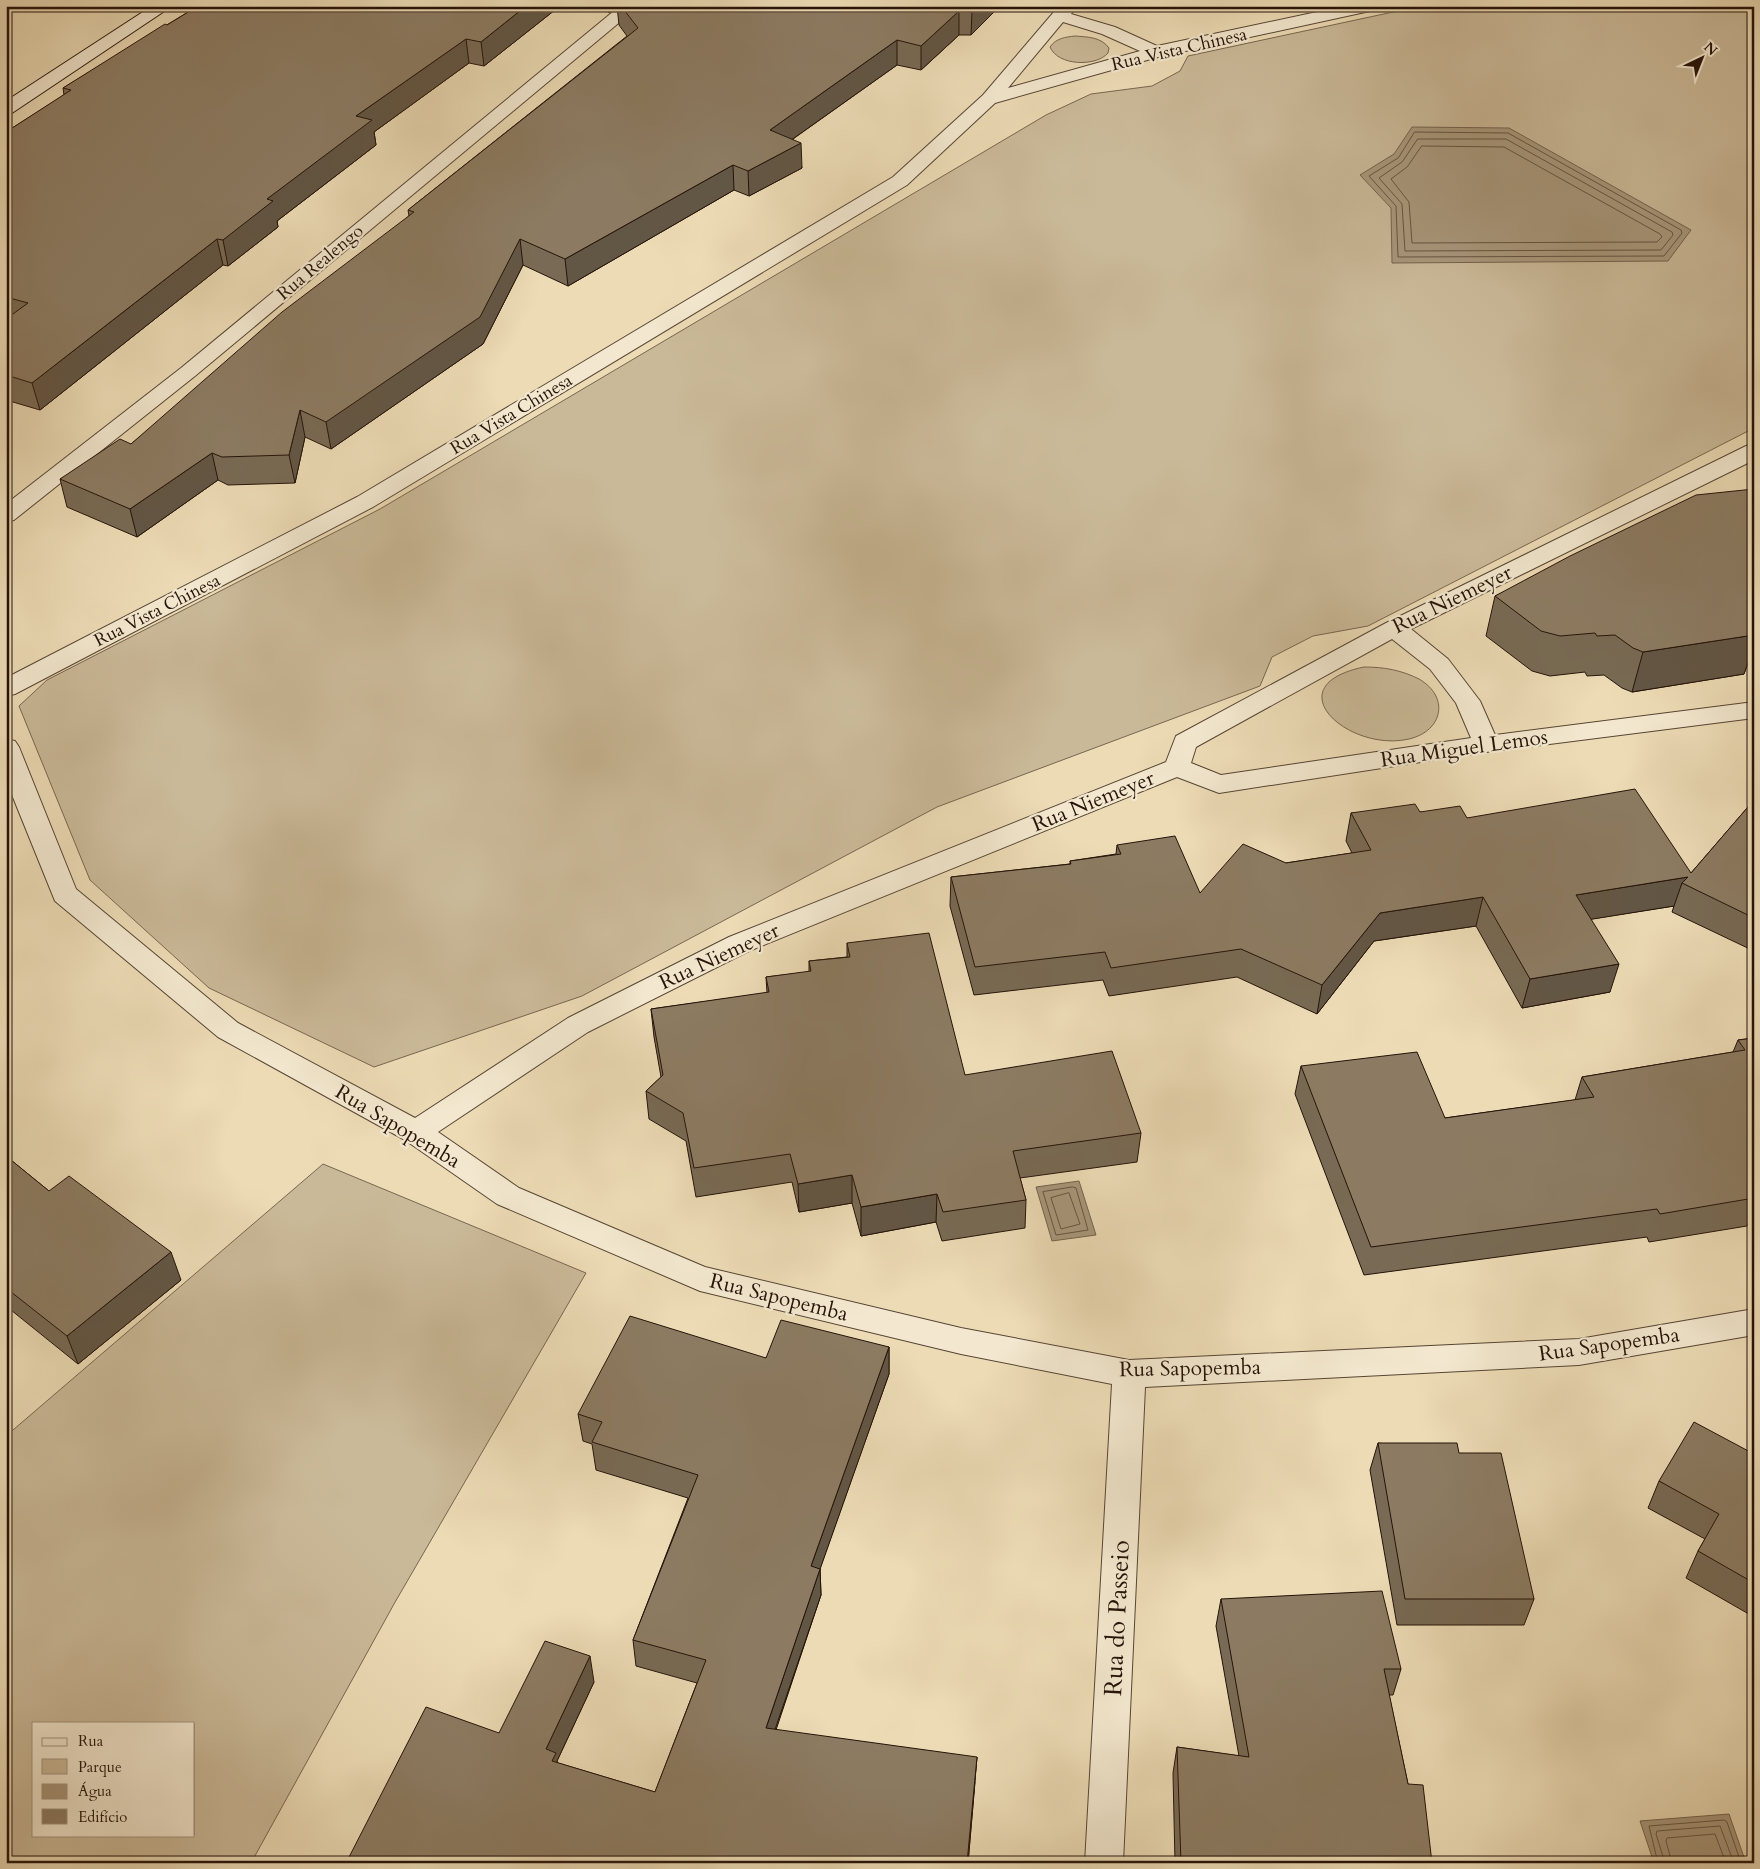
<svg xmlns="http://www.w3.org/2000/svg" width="1760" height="1869" font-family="Cardo,serif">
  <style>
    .green { fill: #cab998; stroke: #786650; fill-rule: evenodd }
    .water { fill: #a8977b; stroke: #74624d }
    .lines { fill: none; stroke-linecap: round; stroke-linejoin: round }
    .shore { stroke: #665542; stroke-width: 1 }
    .street-casing { stroke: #574534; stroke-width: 2 }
    .secondary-casing { stroke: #251309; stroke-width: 2 }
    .street { fill: #f3e8cf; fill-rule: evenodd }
    .secondary { fill: #f3e8cf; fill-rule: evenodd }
    .wall { fill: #786a54; stroke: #251309 }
    .shaded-wall { fill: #625645; stroke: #251309 }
    .building { fill: #8c7b62; stroke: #251309 }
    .labels { text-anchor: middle; stroke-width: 4.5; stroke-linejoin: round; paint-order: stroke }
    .far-street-label { font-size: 18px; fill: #251309; stroke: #f3e8cf }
    .street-label { font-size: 21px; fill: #251309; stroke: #f3e8cf }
    .near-street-label { font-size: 25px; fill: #251309; stroke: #f3e8cf }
  </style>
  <rect width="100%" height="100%" fill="#ecdbb5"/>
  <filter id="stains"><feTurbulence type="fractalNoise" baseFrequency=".004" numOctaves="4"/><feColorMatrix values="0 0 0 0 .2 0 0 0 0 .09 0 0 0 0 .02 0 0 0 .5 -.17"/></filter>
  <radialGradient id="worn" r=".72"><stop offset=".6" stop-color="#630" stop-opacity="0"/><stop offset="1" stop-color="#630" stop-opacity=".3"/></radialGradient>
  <g class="green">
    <path d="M1421 6H1754V428L1368 626 1313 636 1272 657 1260 686 937 807 582 996 374 1067 209 988 90 880 19 706 47 680 380 509 1046 115 1091 94 1152 86 1180 71 1188 56Z"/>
    <path d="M1075 36C1088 37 1101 37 1109 48L1108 53C1096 67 1058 66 1050 47 1056 38 1066 37 1075 36Z"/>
    <path d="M1364 667C1384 667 1401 670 1419 679 1450 697 1443 731 1409 739 1349 753 1273 686 1364 667Z"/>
    <path d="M323 1164 586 1273 394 1604 251 1863H6V1436ZM34 1723H194V1835H34Z"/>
  </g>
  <g class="water">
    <path d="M1412 127 1509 128 1691 230 1668 261 1392 263 1391 208 1360 175 1394 154Z"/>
    <path d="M1079 1181 1096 1235 1052 1241 1036 1187Z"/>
    <path d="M1729 1814 1746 1863H1654L1640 1821Z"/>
  </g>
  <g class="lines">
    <g class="shore">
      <path d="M1415 132 1508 133 1681 230 1682 233 1664 256 1398 257 1396 206 1369 176 1398 158Z"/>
      <path d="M1418 139H1506L1672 232 1673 235 1661 250 1405 251 1402 204 1379 178 1402 162Z"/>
      <path d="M1422 146 1504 147 1660 234 1662 237 1657 242 1412 243 1409 202 1391 179 1407 167Z"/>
      <path d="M1073 1187 1076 1188 1088 1230 1056 1235 1043 1192Z"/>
      <path d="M1069 1193 1080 1224 1061 1229 1051 1198Z"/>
      <path d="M1658 1863 1649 1826 1724 1820 1727 1822 1741 1863"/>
      <path d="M1665 1863 1656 1834 1657 1831 1720 1826 1734 1863"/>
      <path d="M1672 1863 1666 1841 1667 1838 1715 1834 1726 1863"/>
    </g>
    <defs>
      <g id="street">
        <path d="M620 6H639L195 376 14 520 6 522V504L181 368Z"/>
        <path d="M1059 6H1076L1071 14 1115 27 1157 46 1345 6H1378L1376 10 1370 11 1158 57 995 103 907 185 373 507 15 694 6 696V678L357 497 893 177 983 95ZM1063 22 1102 34 1140 51 1008 88Z"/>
        <path d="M1754 444V460L1411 629 1448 659 1480 701 1495 735 1754 702V718L1486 752 1219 793 1177 777 749 951 588 1032 438 1132 519 1188 705 1267 961 1328 1129 1360 1579 1339 1754 1309V1335L1579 1365 1145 1387 1123 1863H1085L1112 1384 961 1354 700 1291 497 1204 405 1140 218 1037 55 901 6 780V739L15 741 19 747 76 889 238 1023 415 1118 568 1018 729 937 1166 762 1176 736 1386 623 1746 446ZM1392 639 1430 669 1456 703 1471 738 1221 775 1191 763 1196 747Z"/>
      </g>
      <path id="secondary" d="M152 6H172L12 113 6 114V101Z"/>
    </defs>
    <use href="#street" class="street-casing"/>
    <use href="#secondary" class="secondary-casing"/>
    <use href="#street" class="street"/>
    <use href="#secondary" class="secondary"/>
  </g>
  <g class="wall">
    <path d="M198 6H560L484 66 469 63 374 132 376 145 277 221 278 227 228 266 223 265 40 410 6 400V132L64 95 63 88Z"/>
    <path d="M603 6H1000L971 35H959L921 70 897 65 793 139 802 168 749 196 734 190 568 286 523 265 483 344 331 449 305 437 295 483 228 485 218 480 137 537 67 507 60 479 131 444 409 216 408 210 627 36 619 25 617 6 609 13Z"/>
    <path d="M1754 489V657H1750L1744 674 1632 692 1622 688 1604 675 1587 676 1585 672 1550 676 1532 671 1486 636 1495 596Z"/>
    <path d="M1754 800V951L1672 912 1674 906 1591 919 1610 992 1522 1008 1476 926 1374 941 1317 1014 1237 977 1109 996 1103 980 974 995 950 906 951 877 1070 864V861L1116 854 1117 845 1200 893 1286 863 1352 853 1346 841 1351 813 1420 812 1467 818 1691 873Z"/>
    <path d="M847 943 965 1075 1141 1133 1137 1162 1020 1178 1026 1200 1025 1228 942 1241 936 1222 861 1236 852 1203 799 1212 792 1182 696 1197 686 1141 649 1119 646 1091 661 1077 654 1037 651 1009 767 993 766 977 809 972V961L847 957Z"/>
    <path d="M1754 1038V1216H1751L1747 1226 1649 1242 1647 1237 1364 1275 1295 1094 1301 1066 1445 1118 1575 1100 1582 1077 1733 1052 1738 1040Z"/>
    <path d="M6 1156 49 1191 181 1280 78 1364 6 1306Z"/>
    <path d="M889 1347V1374L820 1568 821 1595 776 1730 975 1782 968 1863H346L499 1733 594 1682 557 1761 558 1763 655 1792 697 1683 636 1666 633 1640 688 1498 596 1470 592 1444 583 1441 578 1414 766 1358Z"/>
    <path d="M1378 1443 1459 1453 1534 1599 1524 1625H1397L1370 1470Z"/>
    <path d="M1659 1481 1750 1511 1754 1513V1617L1686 1578 1698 1551 1705 1539 1648 1508Z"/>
    <path d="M1221 1599 1401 1669 1393 1695H1389L1408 1784 1432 1863H1175L1173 1773 1177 1747 1239 1756 1216 1626Z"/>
  </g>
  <g class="shaded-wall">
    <path d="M526 6H560L484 66 481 42Z"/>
    <path d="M608 6H617L609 13Z"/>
    <path d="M976 6H1000L971 35 972 11Z"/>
    <path d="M959 11V35L921 70V46Z"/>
    <path d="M466 39 469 63 374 132 376 145 277 221 278 227 228 266 223 240 356 116Z"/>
    <path d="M897 40V65L770 155V130Z"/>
    <path d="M801 143 802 168 749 196 748 171Z"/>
    <path d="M733 165 734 190 568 286 565 259Z"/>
    <path d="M217 239 223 265 40 410 32 383Z"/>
    <path d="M520 239 523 265 483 344 331 449 326 422Z"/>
    <path d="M300 410 305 437 295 483 289 455Z"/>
    <path d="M212 453 218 480 137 537 130 509Z"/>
    <path d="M1754 635V646L1744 674 1632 692 1643 652Z"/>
    <path d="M1688 877 1682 883 1674 906 1568 923 1576 895Z"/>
    <path d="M1483 897 1476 926 1374 941 1317 1014 1322 985 1380 913Z"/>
    <path d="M1619 964 1610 992 1522 1008 1530 979Z"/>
    <path d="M852 1175V1203L799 1212 798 1184Z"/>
    <path d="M937 1194 936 1222 861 1236V1207Z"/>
    <path d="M171 1252 181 1280 78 1364 67 1336Z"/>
    <path d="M889 1347V1374L812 1592 811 1566Z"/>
    <path d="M1754 1499V1504L1735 1536 1748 1510Z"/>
    <path d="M820 1569 821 1595 767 1753 766 1728Z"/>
    <path d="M590 1656 594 1682 557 1761 561 1778 546 1749Z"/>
    <path d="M977 1757 968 1863H967Z"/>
  </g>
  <g class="building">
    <path d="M198 6H526L481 42 466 39 356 116 372 120 267 199 273 201 223 240 217 239 32 383 6 375V319L28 303 6 297V284L8 282H6V132L71 90 63 88 165 24 167 25Z"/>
    <path d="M621 6H976L972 11H959L921 46 897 40 770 130 801 143 748 171 733 165 565 259 520 239 480 317 326 422 300 410 289 455 222 457 212 453 130 509 60 479 120 439 131 444 282 312 414 212 408 210 638 28Z"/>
    <path d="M1754 489V619H1749L1754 628V635L1643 652 1633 648 1615 635 1597 636 1595 633 1560 636 1541 631 1495 596 1570 556 1696 495Z"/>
    <path d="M1635 789 1691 873 1754 800V918L1682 883 1688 877 1576 895 1619 964 1530 979 1483 897 1380 913 1322 985 1241 949 1111 968 1105 952 975 967 951 877 1071 864 1070 861 1121 854 1117 845 1175 836 1200 893 1243 844 1286 863 1371 850 1351 813 1415 804 1420 812 1460 806 1467 818Z"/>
    <path d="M929 933 965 1075 1112 1051 1141 1133 1013 1151 1026 1200 943 1212 937 1194 861 1207 852 1175 798 1184 790 1154 694 1168 683 1113 646 1091 663 1075 651 1009 769 992 766 977 811 971 809 961 850 957 847 943Z"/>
    <path d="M1754 1038V1198L1660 1214 1657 1209 1371 1247 1301 1066 1417 1052 1445 1118 1594 1097 1582 1077 1745 1050 1738 1040Z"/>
    <path d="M6 1156 49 1191 69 1176 171 1252 67 1336 6 1288Z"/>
    <path d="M630 1316 766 1358 781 1320 889 1347 811 1566 820 1569 766 1728 977 1757 967 1863H346L426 1707 499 1733 545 1641 590 1656 546 1749 556 1753 552 1761 655 1792 706 1660 633 1640 698 1475 592 1442 602 1422 578 1414Z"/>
    <path d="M1694 1422 1754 1454V1499L1748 1510 1754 1513V1583L1698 1551 1719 1514 1659 1481Z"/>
    <path d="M1378 1443H1457L1459 1453H1501L1534 1599H1405Z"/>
    <path d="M1382 1591 1401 1669H1384L1408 1784 1423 1785 1432 1863H1181L1177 1747 1249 1757 1221 1599Z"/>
  </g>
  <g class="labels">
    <g class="far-street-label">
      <text transform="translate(1179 49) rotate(-13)" y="6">Rua Vista Chinesa</text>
      <text transform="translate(320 262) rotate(-40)" y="6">Rua Realengo</text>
      <text transform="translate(511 414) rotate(-31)" y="6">Rua Vista Chinesa</text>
      <text transform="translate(157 610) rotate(-27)" y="6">Rua Vista Chinesa</text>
    </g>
    <g class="street-label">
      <text transform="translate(1452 599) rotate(-26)" y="7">Rua Niemeyer</text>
      <text transform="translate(1464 748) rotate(-8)" y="7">Rua Miguel Lemos</text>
      <text transform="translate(1093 801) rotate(-22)" y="7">Rua Niemeyer</text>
      <text transform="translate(719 956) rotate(-25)" y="7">Rua Niemeyer</text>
      <text transform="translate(398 1126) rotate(31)" y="7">Rua Sapopemba</text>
      <text transform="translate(779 1297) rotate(14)" y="7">Rua Sapopemba</text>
      <text transform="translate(1609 1344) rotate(-8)" y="7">Rua Sapopemba</text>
      <text transform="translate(1190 1368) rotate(-1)" y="7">Rua Sapopemba</text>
    </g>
    <g class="near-street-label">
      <text transform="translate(1116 1618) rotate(-87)" y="9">Rua do Passeio</text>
    </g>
  </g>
  <rect width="1760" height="1869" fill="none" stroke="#ecdbb5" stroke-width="25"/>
  <rect x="8" y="8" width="1745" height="1854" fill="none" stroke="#251309" stroke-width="2.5"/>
  <rect x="12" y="12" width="1735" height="1844" fill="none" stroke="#251309"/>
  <rect x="32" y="1722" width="162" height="115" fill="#f3e8cf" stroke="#a19380"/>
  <rect x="42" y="1738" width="25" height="8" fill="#f3e8cf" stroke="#a19380"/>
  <text x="78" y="1746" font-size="15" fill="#251309">Rua</text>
  <rect x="42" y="1759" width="25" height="15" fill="#cab998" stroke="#a19380"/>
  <text x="78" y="1772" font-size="15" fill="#251309">Parque</text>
  <rect x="42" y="1784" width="25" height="15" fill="#a8977b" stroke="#a19380"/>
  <text x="78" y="1796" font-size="15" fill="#251309">Água</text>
  <rect x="42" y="1809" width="25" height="15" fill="#8c7b62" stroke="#a19380"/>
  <text x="78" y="1822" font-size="15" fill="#251309">Edifício</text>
  <g transform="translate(1702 58) rotate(43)" stroke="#f3e8cf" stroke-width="4" paint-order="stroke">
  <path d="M0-4L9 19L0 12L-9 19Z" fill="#251309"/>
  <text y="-8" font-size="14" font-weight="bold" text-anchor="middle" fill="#251309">N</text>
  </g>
  <rect width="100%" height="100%" filter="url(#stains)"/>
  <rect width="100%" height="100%" fill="url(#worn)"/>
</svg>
